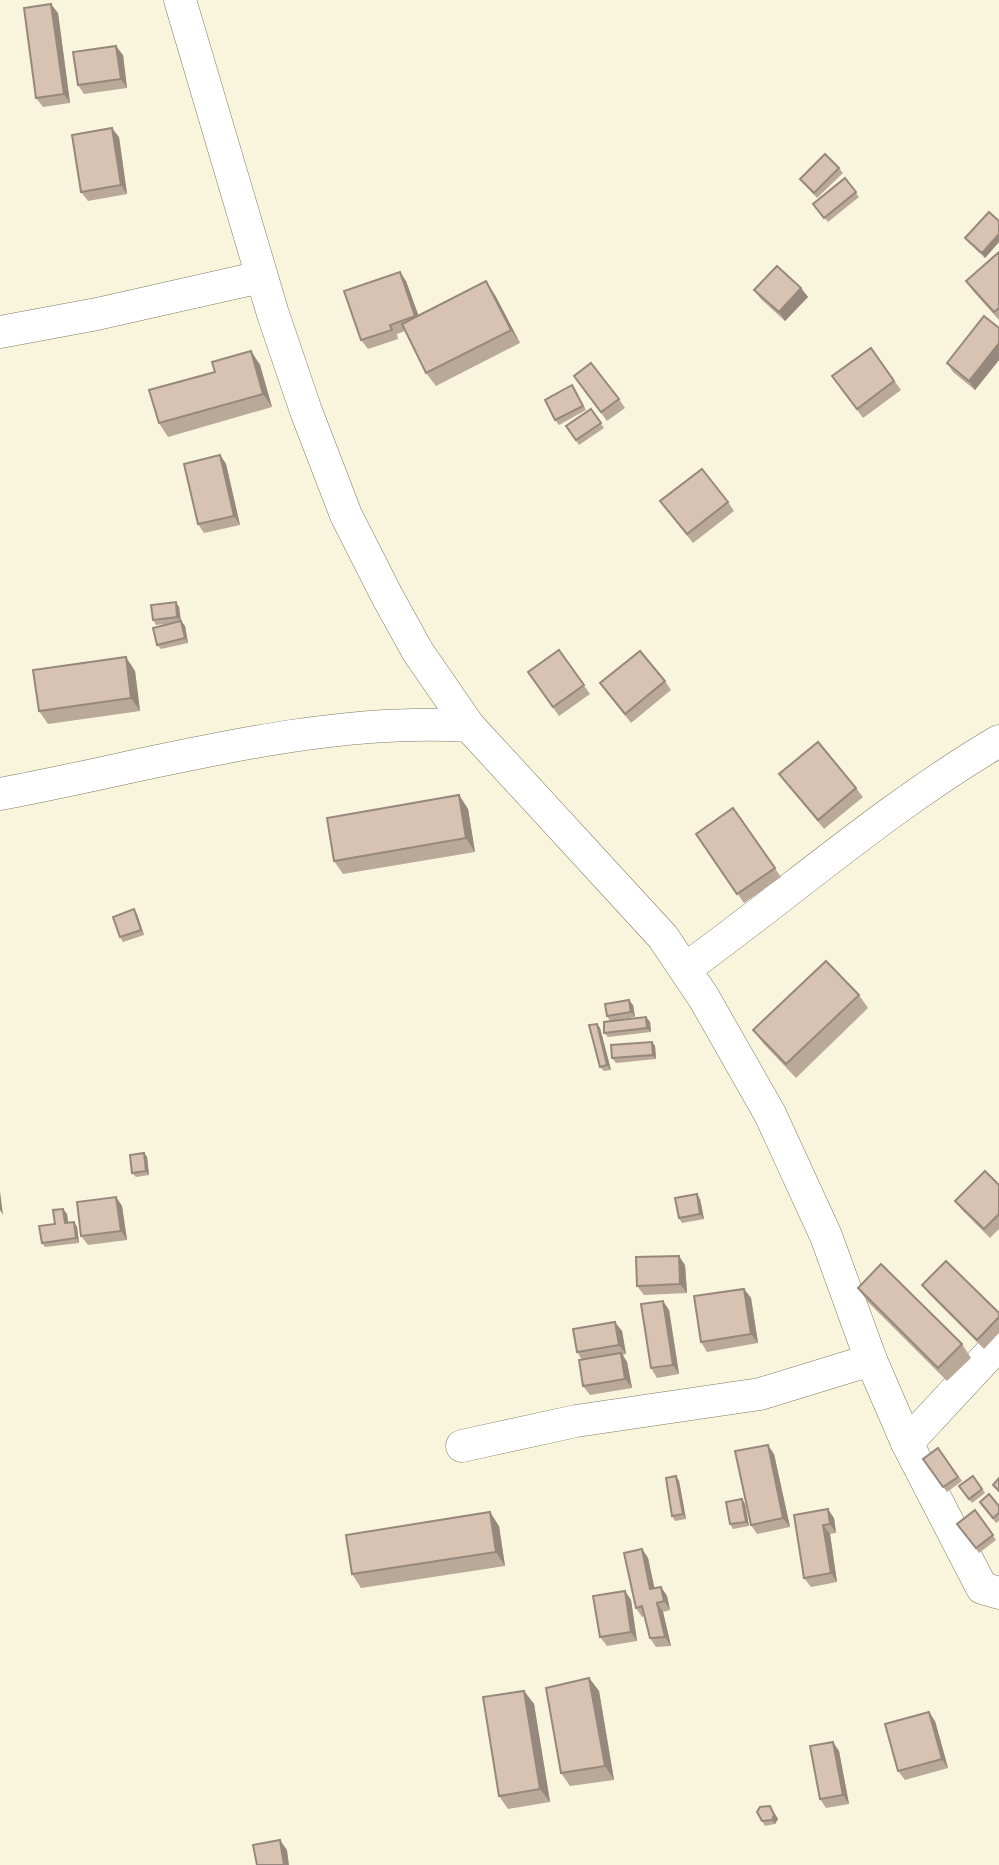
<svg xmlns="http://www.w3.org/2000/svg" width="999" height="1865" font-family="'DM Sans',sans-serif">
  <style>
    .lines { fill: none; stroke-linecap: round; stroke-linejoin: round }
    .minor-casing { stroke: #7d7a63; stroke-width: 33 }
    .minor { stroke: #fff; stroke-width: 32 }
    .wall { fill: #baa899 }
    .shaded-wall { fill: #97887d }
    .building { fill: #d8c3b2; stroke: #97887d; stroke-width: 2 }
  </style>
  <rect width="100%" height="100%" fill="#f9f5dc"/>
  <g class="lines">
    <defs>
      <g id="minor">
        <path d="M180 0 273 314 306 411 346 515 387 596 418 652 469 726 663 937 704 998 770 1114 826 1236 871 1360 907 1443 982 1588 999 1593"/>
        <path d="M0 332 97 314 261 277"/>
        <path d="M0 794C150 766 317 716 469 726"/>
        <path d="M685 969C790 893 887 807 999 741"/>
        <path d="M907 1443 999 1344"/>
        <path d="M462 1446 576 1421 760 1394 871 1360"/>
      </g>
    </defs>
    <use href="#minor" class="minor-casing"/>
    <use href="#minor" class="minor"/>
  </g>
  <g class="wall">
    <path d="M58 13 70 103 43 107 36 98Z"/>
    <path d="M123 55 127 88 84 94 78 85Z"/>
    <path d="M119 137 127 194 88 201 81 192Z"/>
    <path d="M839 168 843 173 817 198 800 179Z"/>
    <path d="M845 178 859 197 828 222 813 204Z"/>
    <path d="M999 221V242L985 258 969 243 965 238Z"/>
    <path d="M999 252V320L973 291 966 281Z"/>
    <path d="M406 281 418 316 495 295 520 343 436 386 426 373 405 331 397 334 398 339 368 349 361 340Z"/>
    <path d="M801 288 808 297 785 321 761 299 754 290Z"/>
    <path d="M999 328V360L975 390 953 372 947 363Z"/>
    <path d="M871 348 901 390 863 418 832 376Z"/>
    <path d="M251 351 260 365 272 407 168 437 159 423 215 372Z"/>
    <path d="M574 376 619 399 625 408 607 421Z"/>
    <path d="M575 390 586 410 559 425 555 420Z"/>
    <path d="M591 409 604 428 579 445 566 426Z"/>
    <path d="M220 455 226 464 240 525 204 533 198 524Z"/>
    <path d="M660 501 728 502 734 511 693 543Z"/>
    <path d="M176 602 179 607 181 621 185 626 188 643 161 649 157 645 176 623 156 625 153 620Z"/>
    <path d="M559 650 590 694 559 716 528 672Z"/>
    <path d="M135 671 140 711 48 724 39 711Z"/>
    <path d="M665 681 671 690 631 723 600 683Z"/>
    <path d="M779 774 856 788 863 797 824 829Z"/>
    <path d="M459 795 468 809 475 852 343 874 334 861Z"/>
    <path d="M733 808 781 877 744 903 696 834Z"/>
    <path d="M137 914 144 935 123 942 120 937Z"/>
    <path d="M859 995 868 1008 796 1078 763 1043 753 1030Z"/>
    <path d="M633 1005 635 1017 610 1021 607 1016Z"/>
    <path d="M646 1017 650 1022 651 1032 608 1037 604 1033Z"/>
    <path d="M597 1024 600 1028 611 1070 604 1071 600 1067Z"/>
    <path d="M652 1042 655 1046 656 1059 616 1063 612 1058Z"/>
    <path d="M144 1153 147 1157 149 1175 136 1177 132 1173Z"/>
    <path d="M999 1185V1229L990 1238 962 1210 955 1201Z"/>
    <path d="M116 1197 122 1206 127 1240 88 1245 81 1236Z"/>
    <path d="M700 1199 704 1219 682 1223 679 1218Z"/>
    <path d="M63 1209 67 1214 68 1223 74 1222 77 1227 79 1243 45 1247 42 1243 55 1224Z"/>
    <path d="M685 1265 687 1293 644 1295 637 1286Z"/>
    <path d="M922 1285 999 1313V1333L984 1349 929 1294Z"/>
    <path d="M858 1288 962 1344 971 1358 947 1381 867 1301Z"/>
    <path d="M744 1289 751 1298 758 1343 707 1352 701 1342Z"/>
    <path d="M669 1310 679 1374 657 1378 651 1368Z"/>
    <path d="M622 1331 626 1354 623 1355 627 1362 632 1388 590 1395 583 1386 582 1360 577 1352Z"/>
    <path d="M938 1448 962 1481 947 1492 923 1459Z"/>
    <path d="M774 1454 790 1527 757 1534 751 1525Z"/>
    <path d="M676 1476 679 1481 686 1519 675 1521 672 1516Z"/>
    <path d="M973 1476 985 1493 972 1503 959 1486Z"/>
    <path d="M742 1499 745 1504 749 1526 733 1529 730 1524Z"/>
    <path d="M999 1506V1521L996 1523 983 1507Z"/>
    <path d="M975 1510 996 1540 979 1553 957 1524Z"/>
    <path d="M794 1515 834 1518 836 1533 830 1534 837 1582 811 1587 804 1578Z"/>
    <path d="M499 1526 505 1566 361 1588 352 1574Z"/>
    <path d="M642 1549 648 1558 654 1589 661 1587 667 1596 670 1610 663 1612 671 1646 656 1647 650 1638 645 1616 642 1617 636 1608Z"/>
    <path d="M625 1591 631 1600 637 1641 607 1646 600 1637Z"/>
    <path d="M589 1678 599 1691 614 1780 570 1786 561 1773Z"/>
    <path d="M524 1691 534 1704 550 1802 508 1809 499 1796Z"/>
    <path d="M935 1721 948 1768 905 1780 898 1771Z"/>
    <path d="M839 1751 849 1804 826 1808 820 1799Z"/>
    <path d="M770 1806 778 1819 775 1824 765 1826 762 1821Z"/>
  </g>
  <g class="shaded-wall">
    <path d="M51 4 58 13 70 103 64 94Z"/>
    <path d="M116 46 123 55 127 88 121 79Z"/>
    <path d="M112 128 119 137 127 194 121 185Z"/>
    <path d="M999 234V242L985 258 982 253Z"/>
    <path d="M400 272 406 281 422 325 415 316Z"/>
    <path d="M486 281 495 295 520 343 511 330Z"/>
    <path d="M801 288 808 297 785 321 779 312Z"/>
    <path d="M999 343V360L975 390 969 381Z"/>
    <path d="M251 351 260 365 272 407 263 394Z"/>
    <path d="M220 455 226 464 240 525 234 516Z"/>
    <path d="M176 602 179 607 181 622 177 617Z"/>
    <path d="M181 621 185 626 188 643 185 638Z"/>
    <path d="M126 657 135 671 140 711 131 698Z"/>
    <path d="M459 795 468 809 475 852 466 838Z"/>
    <path d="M134 909 137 914 144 935 141 930Z"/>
    <path d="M629 1000 633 1005 635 1017 631 1012Z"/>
    <path d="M646 1017 650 1022 651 1032 647 1028Z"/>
    <path d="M597 1024 600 1028 611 1070 607 1065Z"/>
    <path d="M652 1042 655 1046 656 1059 653 1055Z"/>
    <path d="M144 1153 147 1157 149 1175 146 1171Z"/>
    <path d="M0 1191 3 1215 0 1210Z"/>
    <path d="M697 1194 700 1199 704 1219 700 1214Z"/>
    <path d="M116 1197 122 1206 127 1240 121 1231Z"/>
    <path d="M63 1209 67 1214 69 1228 65 1223Z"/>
    <path d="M74 1222 77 1227 79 1243 76 1238Z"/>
    <path d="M679 1256 685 1265 687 1293 680 1284Z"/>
    <path d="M744 1289 751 1298 758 1343 751 1334Z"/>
    <path d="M663 1301 669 1310 679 1374 673 1365Z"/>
    <path d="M615 1322 622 1331 626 1354 619 1345Z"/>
    <path d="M621 1353 627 1362 632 1388 625 1379Z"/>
    <path d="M768 1445 774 1454 790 1527 783 1518Z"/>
    <path d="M676 1476 679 1481 686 1519 683 1514Z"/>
    <path d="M742 1499 745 1504 749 1526 746 1522Z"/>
    <path d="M828 1509 834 1518 836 1533 830 1524Z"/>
    <path d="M490 1512 499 1526 505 1566 496 1552Z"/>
    <path d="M823 1525 830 1534 837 1582 831 1573Z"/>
    <path d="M642 1549 648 1558 657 1599 650 1589Z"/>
    <path d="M661 1587 667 1596 670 1610 664 1601Z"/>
    <path d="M625 1591 631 1600 637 1641 631 1632Z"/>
    <path d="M657 1603 663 1612 671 1646 665 1637Z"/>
    <path d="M589 1678 599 1691 614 1780 605 1766Z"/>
    <path d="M524 1691 534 1704 550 1802 540 1789Z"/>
    <path d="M929 1712 935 1721 948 1768 942 1759Z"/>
    <path d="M833 1742 839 1751 849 1804 843 1795Z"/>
    <path d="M770 1806 778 1819 775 1824 772 1820Z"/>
    <path d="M280 1840 287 1850 289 1865H284Z"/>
  </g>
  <g class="building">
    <path d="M51 4 64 94 36 98 24 8Z"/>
    <path d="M116 46 121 79 78 85 73 52Z"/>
    <path d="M112 128 121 185 81 192 72 135Z"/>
    <path d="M825 154 839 168 814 193 800 179Z"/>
    <path d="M845 178 856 192 824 218 813 204Z"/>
    <path d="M989 212 999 221V234L982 253 965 238Z"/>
    <path d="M999 252V308L994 312 966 281Z"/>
    <path d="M777 266 801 288 779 312 754 290Z"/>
    <path d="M400 272 415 316 390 325 392 330 361 340 344 291Z"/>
    <path d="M486 281 511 330 426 373 402 324Z"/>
    <path d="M984 316 999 328V343L969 381 947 363Z"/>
    <path d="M871 348 894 381 857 409 832 376Z"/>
    <path d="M251 351 263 394 159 423 149 390 215 372 212 362Z"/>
    <path d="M591 363 619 399 601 412 574 376Z"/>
    <path d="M572 385 583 406 555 420 545 400Z"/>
    <path d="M591 409 601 423 576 440 566 426Z"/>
    <path d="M220 455 234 516 198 524 184 464Z"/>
    <path d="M702 469 728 502 687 534 660 501Z"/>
    <path d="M176 602 177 617 153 620 151 605Z"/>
    <path d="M181 621 185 638 157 645 153 628Z"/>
    <path d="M559 650 584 685 553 707 528 672Z"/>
    <path d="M640 651 665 681 625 714 600 683Z"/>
    <path d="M126 657 131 698 39 711 33 670Z"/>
    <path d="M818 742 856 788 818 820 779 774Z"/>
    <path d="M459 795 466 838 334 861 327 818Z"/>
    <path d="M733 808 775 868 737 894 696 834Z"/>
    <path d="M134 909 141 930 120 937 113 917Z"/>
    <path d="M826 961 859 995 786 1064 753 1030Z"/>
    <path d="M629 1000 631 1012 607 1016 605 1004Z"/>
    <path d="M646 1017 647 1028 604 1033V1022Z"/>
    <path d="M597 1024 607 1065 600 1067 589 1025Z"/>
    <path d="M652 1042 653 1055 612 1058 611 1045Z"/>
    <path d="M144 1153 146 1171 132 1173 130 1155Z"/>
    <path d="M985 1171 999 1185V1214L984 1229 955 1201Z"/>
    <path d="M697 1194 700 1214 679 1218 675 1198Z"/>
    <path d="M116 1197 121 1231 81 1236 77 1202Z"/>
    <path d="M63 1209 65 1223 74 1222 76 1238 42 1243 39 1226 55 1224 53 1210Z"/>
    <path d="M679 1256 680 1284 637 1286 636 1257Z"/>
    <path d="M946 1261 999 1313V1317L977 1340 922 1285Z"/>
    <path d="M881 1264 962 1344 938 1368 858 1288Z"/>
    <path d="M744 1289 751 1334 701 1342 694 1296Z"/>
    <path d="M663 1301 673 1365 651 1368 641 1304Z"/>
    <path d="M615 1322 619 1345 577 1352 573 1329Z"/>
    <path d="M621 1353 625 1379 583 1386 579 1360Z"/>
    <path d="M768 1445 783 1518 751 1525 735 1451Z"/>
    <path d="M938 1448 958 1477 943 1487 923 1459Z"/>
    <path d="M676 1476 683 1514 672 1516 666 1478Z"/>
    <path d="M973 1476 982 1489 969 1499 959 1486Z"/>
    <path d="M999 1478V1491L993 1485Z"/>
    <path d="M989 1494 999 1506V1513L993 1518 980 1502Z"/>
    <path d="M742 1499 746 1522 730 1524 726 1502Z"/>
    <path d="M828 1509 830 1524 823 1525 831 1573 804 1578 794 1515Z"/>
    <path d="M975 1510 993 1535 976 1548 957 1524Z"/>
    <path d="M490 1512 496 1552 352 1574 346 1535Z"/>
    <path d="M642 1549 650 1589 661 1587 664 1601 657 1603 665 1637 650 1638 642 1606 636 1608 624 1553Z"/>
    <path d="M625 1591 631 1632 600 1637 593 1596Z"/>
    <path d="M589 1678 605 1766 561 1773 546 1688Z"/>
    <path d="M524 1691 540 1789 499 1796 483 1697Z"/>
    <path d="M929 1712 942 1759 898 1771 885 1724Z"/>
    <path d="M833 1742 843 1795 820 1799 810 1746Z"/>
    <path d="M770 1806 774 1815 772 1820 762 1821 757 1812 760 1807Z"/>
    <path d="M280 1840 284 1865H257L253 1845Z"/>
  </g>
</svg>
